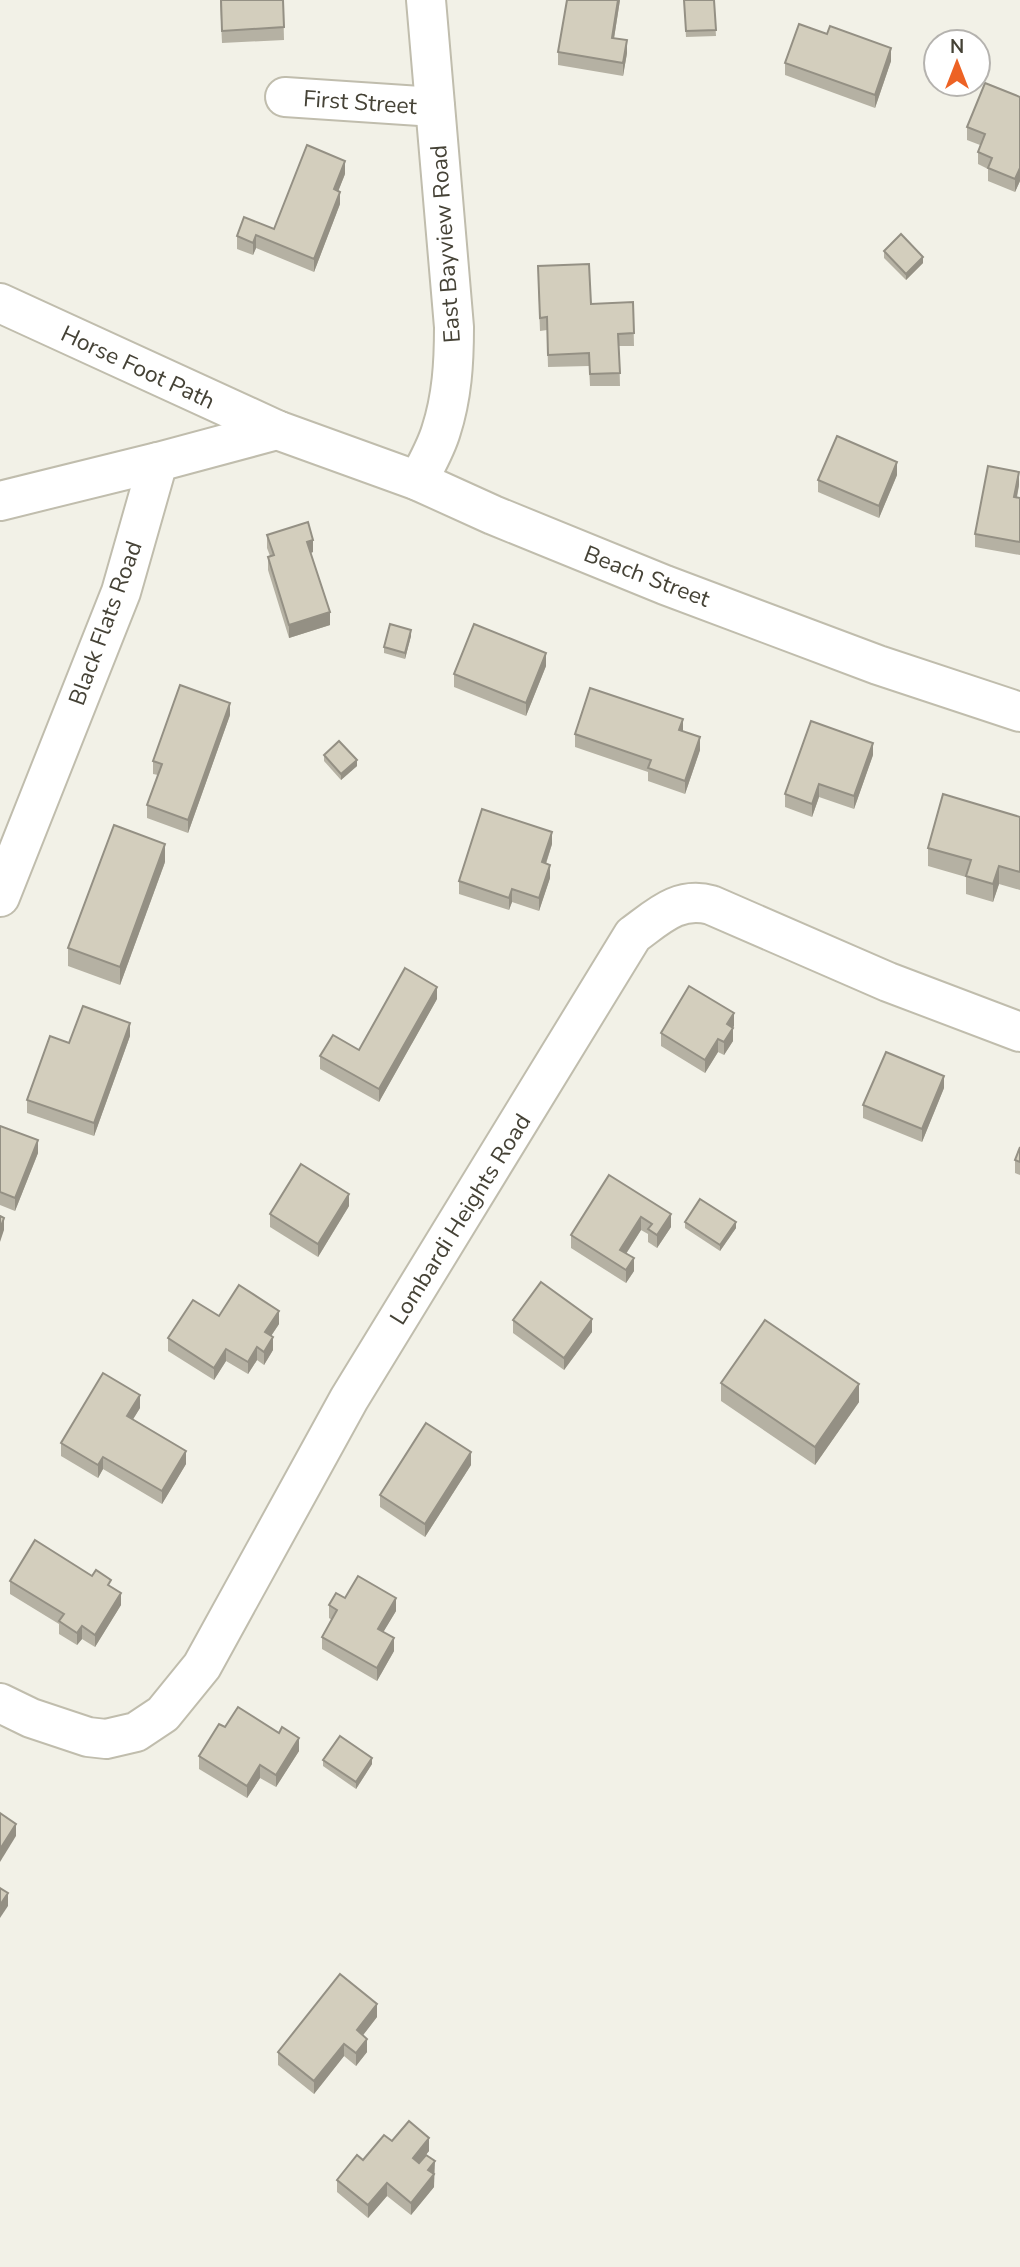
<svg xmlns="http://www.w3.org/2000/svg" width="1020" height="2267" font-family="'Nunito Sans',sans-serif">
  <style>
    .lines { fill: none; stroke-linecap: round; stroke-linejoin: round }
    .minor-casing { stroke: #c0bdad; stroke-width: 42 }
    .tertiary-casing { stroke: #c0bdad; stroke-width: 42 }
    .minor { stroke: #fff; stroke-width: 38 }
    .tertiary { stroke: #fff; stroke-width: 38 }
    .wall { fill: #b5b1a3 }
    .shaded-wall { fill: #949084 }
    .building { fill: #d3cebd; stroke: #949084; stroke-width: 2 }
    .labels { text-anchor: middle; stroke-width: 6; stroke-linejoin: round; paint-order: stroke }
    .street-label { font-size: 23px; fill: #454236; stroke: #fff }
  </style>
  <rect width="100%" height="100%" fill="#f2f1e7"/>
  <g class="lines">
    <defs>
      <g id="minor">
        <path d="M285 97 435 107"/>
        <path d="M418 481C426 465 436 448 441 431 452 397 454 363 454 327L426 0"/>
        <path d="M0 501 158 462"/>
        <path d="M0 897 121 592 158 462 277 430"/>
        <path d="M0 1703 31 1718 88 1737 106 1739 136 1732 163 1714 202 1666 349 1399 633 935C658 917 678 896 711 905L888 982 1020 1032"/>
      </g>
      <path id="tertiary" d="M0 303 277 430 418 481 493 515 665 585 878 665 1020 712"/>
    </defs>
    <use href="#minor" class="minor-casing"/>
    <use href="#tertiary" class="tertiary-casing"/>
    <use href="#minor" class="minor"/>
    <use href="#tertiary" class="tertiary"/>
  </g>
  <g class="wall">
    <path d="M220 0H283L284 40 222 43Z"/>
    <path d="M620 0 614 38 627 53 623 76 558 65V52Z"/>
    <path d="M684 0H714L716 36 686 37Z"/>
    <path d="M827 34 891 61 875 108 785 75V63Z"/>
    <path d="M1020 97V181L1015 192 988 181V169L978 164V152L980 145 967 140V127Z"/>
    <path d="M345 174 338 191 340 204 314 272 256 248 253 255 237 249V236L274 229Z"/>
    <path d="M884 251 923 263 906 280 884 258Z"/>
    <path d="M538 278 591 304 633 302 634 346H619L620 386H590L589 366 548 367 547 330 540 331Z"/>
    <path d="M897 475 879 518 818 492V480Z"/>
    <path d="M1019 485 1017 498H1020V555L975 547V534Z"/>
    <path d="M267 535 313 552 311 553 330 625 289 638 268 570V557L270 556 267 548Z"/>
    <path d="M411 636 405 659 384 653V647Z"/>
    <path d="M546 666 526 716 454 687V674Z"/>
    <path d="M230 715 188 833 147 818V805L158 775 153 774V761Z"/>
    <path d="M683 731 700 750 685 794 648 781V772L575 747V734Z"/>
    <path d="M324 755 357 766 341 780 324 761Z"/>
    <path d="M873 755 854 809 819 797 812 817 785 807V794Z"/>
    <path d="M1020 817V890L999 884 993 902 966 894V877L928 866V848Z"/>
    <path d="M552 844 546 864 550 878 539 911 512 902 509 910 459 894V881Z"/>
    <path d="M165 862 120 985 68 966V948Z"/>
    <path d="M437 999 379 1102 320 1069V1056L359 1050Z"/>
    <path d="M734 1026 732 1028 733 1041 724 1055 718 1052 705 1073 661 1046V1033Z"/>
    <path d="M130 1036 94 1136 27 1113V1100L69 1043Z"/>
    <path d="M944 1088 922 1142 863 1118V1105Z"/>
    <path d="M0 1126 38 1153 15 1211 0 1205Z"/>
    <path d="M1020 1147V1175L1015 1173V1160Z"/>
    <path d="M609 1175 671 1227 657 1248 648 1242V1234L641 1230 626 1254 634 1271 626 1283 571 1248V1235Z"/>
    <path d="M349 1206 318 1257 270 1227V1214Z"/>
    <path d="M685 1222 736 1228 720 1251 685 1228Z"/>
    <path d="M219 1316 279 1324 271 1336 273 1350 264 1365 257 1360 248 1374 226 1361 214 1380 168 1351V1338Z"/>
    <path d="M513 1320 592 1332 564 1370 513 1333Z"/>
    <path d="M721 1383 859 1402 815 1465 721 1401Z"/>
    <path d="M140 1408 133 1419 186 1464 162 1504 103 1469 98 1478 61 1456V1443Z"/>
    <path d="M471 1465 425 1537 380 1507V1495Z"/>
    <path d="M92 1576 111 1587 121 1605 95 1647 82 1639 77 1645 59 1634V1624L10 1594V1581Z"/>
    <path d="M345 1598 396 1611 383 1632 394 1651 377 1681 322 1649V1637L332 1620 329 1618V1605Z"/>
    <path d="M225 1727 299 1751 276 1787 260 1778 247 1798 199 1769V1756Z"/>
    <path d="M323 1760 372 1764 356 1789 323 1766Z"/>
    <path d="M377 2017 363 2035 367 2052 356 2066 344 2056 314 2094 278 2065V2052Z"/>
    <path d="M392 2141 429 2151 419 2163 435 2174 434 2176V2187L411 2215 387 2196 368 2218 337 2192V2180L363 2160Z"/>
  </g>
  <g class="shaded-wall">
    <path d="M618 0H620L612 51V38Z"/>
    <path d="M627 40V53L623 76V63Z"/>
    <path d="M891 48V61L875 108V95Z"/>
    <path d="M345 161V174L334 202V189Z"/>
    <path d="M1020 168V181L1015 192V179Z"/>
    <path d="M340 192V204L314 272V259Z"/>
    <path d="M256 235V248L253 255V243Z"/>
    <path d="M923 257V263L906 280V274Z"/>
    <path d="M897 462V475L879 518V506Z"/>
    <path d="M1019 472V485L1014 510V497Z"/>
    <path d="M313 540V552L307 554V542Z"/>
    <path d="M330 612V625L289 638V625Z"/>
    <path d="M411 630V636L405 659V653Z"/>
    <path d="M546 653V666L526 716V703Z"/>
    <path d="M230 703V715L188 833V820Z"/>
    <path d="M683 719V732L679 730Z"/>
    <path d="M700 737V750L685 794V781Z"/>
    <path d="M873 743V755L854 809V796Z"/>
    <path d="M357 760V766L341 780V774Z"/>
    <path d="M819 784V797L812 817V804Z"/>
    <path d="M552 832V844L542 875V862Z"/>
    <path d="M165 844V862L120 985V967Z"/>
    <path d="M550 865V878L539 911V898Z"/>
    <path d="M999 866V884L993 902V884Z"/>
    <path d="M512 889V902L509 910V898Z"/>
    <path d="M437 987V999L379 1102V1089Z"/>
    <path d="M734 1013V1026L727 1037V1024Z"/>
    <path d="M130 1023V1036L94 1136V1123Z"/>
    <path d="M733 1028V1041L724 1055V1042Z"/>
    <path d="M718 1039V1052L705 1073V1060Z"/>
    <path d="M944 1076V1088L922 1142V1129Z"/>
    <path d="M38 1140V1153L15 1211V1198Z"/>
    <path d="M349 1194V1206L318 1257V1244Z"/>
    <path d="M671 1214V1227L657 1248V1235Z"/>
    <path d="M641 1217V1230L620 1263V1250Z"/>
    <path d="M4 1218V1230L0 1242V1229Z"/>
    <path d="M736 1222V1228L720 1251V1245Z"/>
    <path d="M634 1258V1271L626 1283V1270Z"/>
    <path d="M279 1311V1324L265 1345V1332Z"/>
    <path d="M592 1319V1332L564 1370V1358Z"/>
    <path d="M273 1337V1350L264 1365V1352Z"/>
    <path d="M257 1347V1360L248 1374V1362Z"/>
    <path d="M226 1349V1361L214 1380V1368Z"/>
    <path d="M859 1384V1402L815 1465V1447Z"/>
    <path d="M140 1395V1408L127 1429V1416Z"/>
    <path d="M186 1451V1464L162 1504V1491Z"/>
    <path d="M471 1452V1465L425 1537V1524Z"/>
    <path d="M103 1457V1469L98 1478V1465Z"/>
    <path d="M121 1593V1605L95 1647V1635Z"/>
    <path d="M396 1598V1611L378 1641V1629Z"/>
    <path d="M82 1626V1639L77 1645V1633Z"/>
    <path d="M394 1638V1651L377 1681V1668Z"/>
    <path d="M299 1738V1751L276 1787V1775Z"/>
    <path d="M372 1758V1764L356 1789V1782Z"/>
    <path d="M260 1765V1778L247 1798V1786Z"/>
    <path d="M16 1824V1836L0 1862V1849Z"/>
    <path d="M8 1893V1906L0 1918V1905Z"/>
    <path d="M377 2004V2017L357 2043V2030Z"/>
    <path d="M367 2039V2052L356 2066V2053Z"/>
    <path d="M344 2044V2056L314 2094V2081Z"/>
    <path d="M429 2138V2151L413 2171V2158Z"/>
    <path d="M435 2161 434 2187 411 2215V2203L428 2170Z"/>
    <path d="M387 2183V2196L368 2218V2205Z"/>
  </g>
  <g class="building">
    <path d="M221 0H283L284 27 222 31Z"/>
    <path d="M567 0H618L612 38 627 40 623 63 558 52Z"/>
    <path d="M684 0H714L716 30 686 31Z"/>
    <path d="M799 24 827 34 830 26 891 48 875 95 785 63Z"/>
    <path d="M985 83 1020 97V168L1015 179 988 168 992 158 978 152 985 134 967 127Z"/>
    <path d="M307 145 345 161 334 189 340 192 314 259 256 235 253 243 237 236 244 217 274 229Z"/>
    <path d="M901 234 923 257 906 274 884 251Z"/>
    <path d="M589 264 591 304 633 302 634 333 618 334 620 373 590 374 589 353 548 355 547 317 540 318 538 266Z"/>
    <path d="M837 436 897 462 879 506 818 480Z"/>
    <path d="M988 466 1019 472 1014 497 1020 498V542L975 534Z"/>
    <path d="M308 522 313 540 307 542 330 612 289 625 268 557 274 555 267 535Z"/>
    <path d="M390 624 411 630 405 653 384 647Z"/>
    <path d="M474 624 546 653 526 703 454 674Z"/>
    <path d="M180 685 230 703 188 820 147 805 162 764 153 761Z"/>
    <path d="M590 688 683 719 679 730 700 737 685 781 648 768 651 760 575 734Z"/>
    <path d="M811 721 873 743 854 796 819 784 812 804 785 794Z"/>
    <path d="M339 741 357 760 341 774 324 755Z"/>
    <path d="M943 794 1020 817V872L999 866 993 884 966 876 971 860 928 848Z"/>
    <path d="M482 809 552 832 542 862 550 865 539 898 512 889 509 898 459 881Z"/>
    <path d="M114 825 165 844 120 967 68 948Z"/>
    <path d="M405 968 437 987 379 1089 320 1056 333 1035 359 1050Z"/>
    <path d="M689 986 734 1013 727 1024 733 1028 724 1042 718 1039 705 1060 661 1033Z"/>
    <path d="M83 1006 130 1023 94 1123 27 1100 50 1036 69 1043Z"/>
    <path d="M886 1052 944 1076 922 1129 863 1105Z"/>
    <path d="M0 1126 38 1140 15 1198 0 1192Z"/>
    <path d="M1020 1147V1162L1015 1160Z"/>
    <path d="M301 1164 349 1194 318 1244 270 1214Z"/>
    <path d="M609 1175 671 1214 657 1235 648 1229 652 1224 641 1217 620 1250 634 1258 626 1270 571 1235Z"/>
    <path d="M700 1199 736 1222 720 1245 685 1222Z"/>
    <path d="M0 1216 4 1218 0 1229Z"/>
    <path d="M541 1282 592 1319 564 1358 513 1320Z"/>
    <path d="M239 1285 279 1311 265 1332 273 1337 264 1352 257 1347 248 1362 226 1349 214 1368 168 1338 193 1300 219 1316Z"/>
    <path d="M765 1320 859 1384 815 1447 721 1383Z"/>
    <path d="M103 1373 140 1395 127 1416 186 1451 162 1491 103 1457 98 1465 61 1443Z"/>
    <path d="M426 1423 471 1452 425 1524 380 1495Z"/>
    <path d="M35 1540 92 1576 96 1570 111 1580 108 1585 121 1593 95 1635 82 1626 77 1633 59 1621 64 1614 10 1581Z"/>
    <path d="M358 1576 396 1598 378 1629 394 1638 377 1668 322 1637 337 1610 329 1605 336 1593 345 1598Z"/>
    <path d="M238 1707 279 1733 282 1727 299 1738 276 1775 260 1765 247 1786 199 1756 219 1724 225 1727Z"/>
    <path d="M340 1736 372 1758 356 1782 323 1760Z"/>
    <path d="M0 1813 16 1824 0 1849Z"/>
    <path d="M0 1888 8 1893 0 1905Z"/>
    <path d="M340 1974 377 2004 357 2030 367 2039 356 2053 344 2044 314 2081 278 2052Z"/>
    <path d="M409 2121 429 2138 413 2158 419 2163 426 2155 435 2161 428 2170 434 2174 411 2203 387 2183 368 2205 337 2180 357 2155 363 2160 384 2135 392 2141Z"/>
  </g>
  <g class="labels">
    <g class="street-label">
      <text transform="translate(360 102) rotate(4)" y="8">First Street</text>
      <text transform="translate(445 244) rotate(-94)" y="8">East Bayview Road</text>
      <text transform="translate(138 367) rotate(25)" y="8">Horse Foot Path</text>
      <text transform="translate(647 576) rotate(21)" y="8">Beach Street</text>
      <text transform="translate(105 623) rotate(-70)" y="8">Black Flats Road</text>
      <text transform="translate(460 1219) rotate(-58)" y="8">Lombardi Heights Road</text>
    </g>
  </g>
  <g transform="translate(957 63)"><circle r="33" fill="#ffffff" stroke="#b5b3af" stroke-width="2"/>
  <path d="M0-5L12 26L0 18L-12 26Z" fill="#ed6224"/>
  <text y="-10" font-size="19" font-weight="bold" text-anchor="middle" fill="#454236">N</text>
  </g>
</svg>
